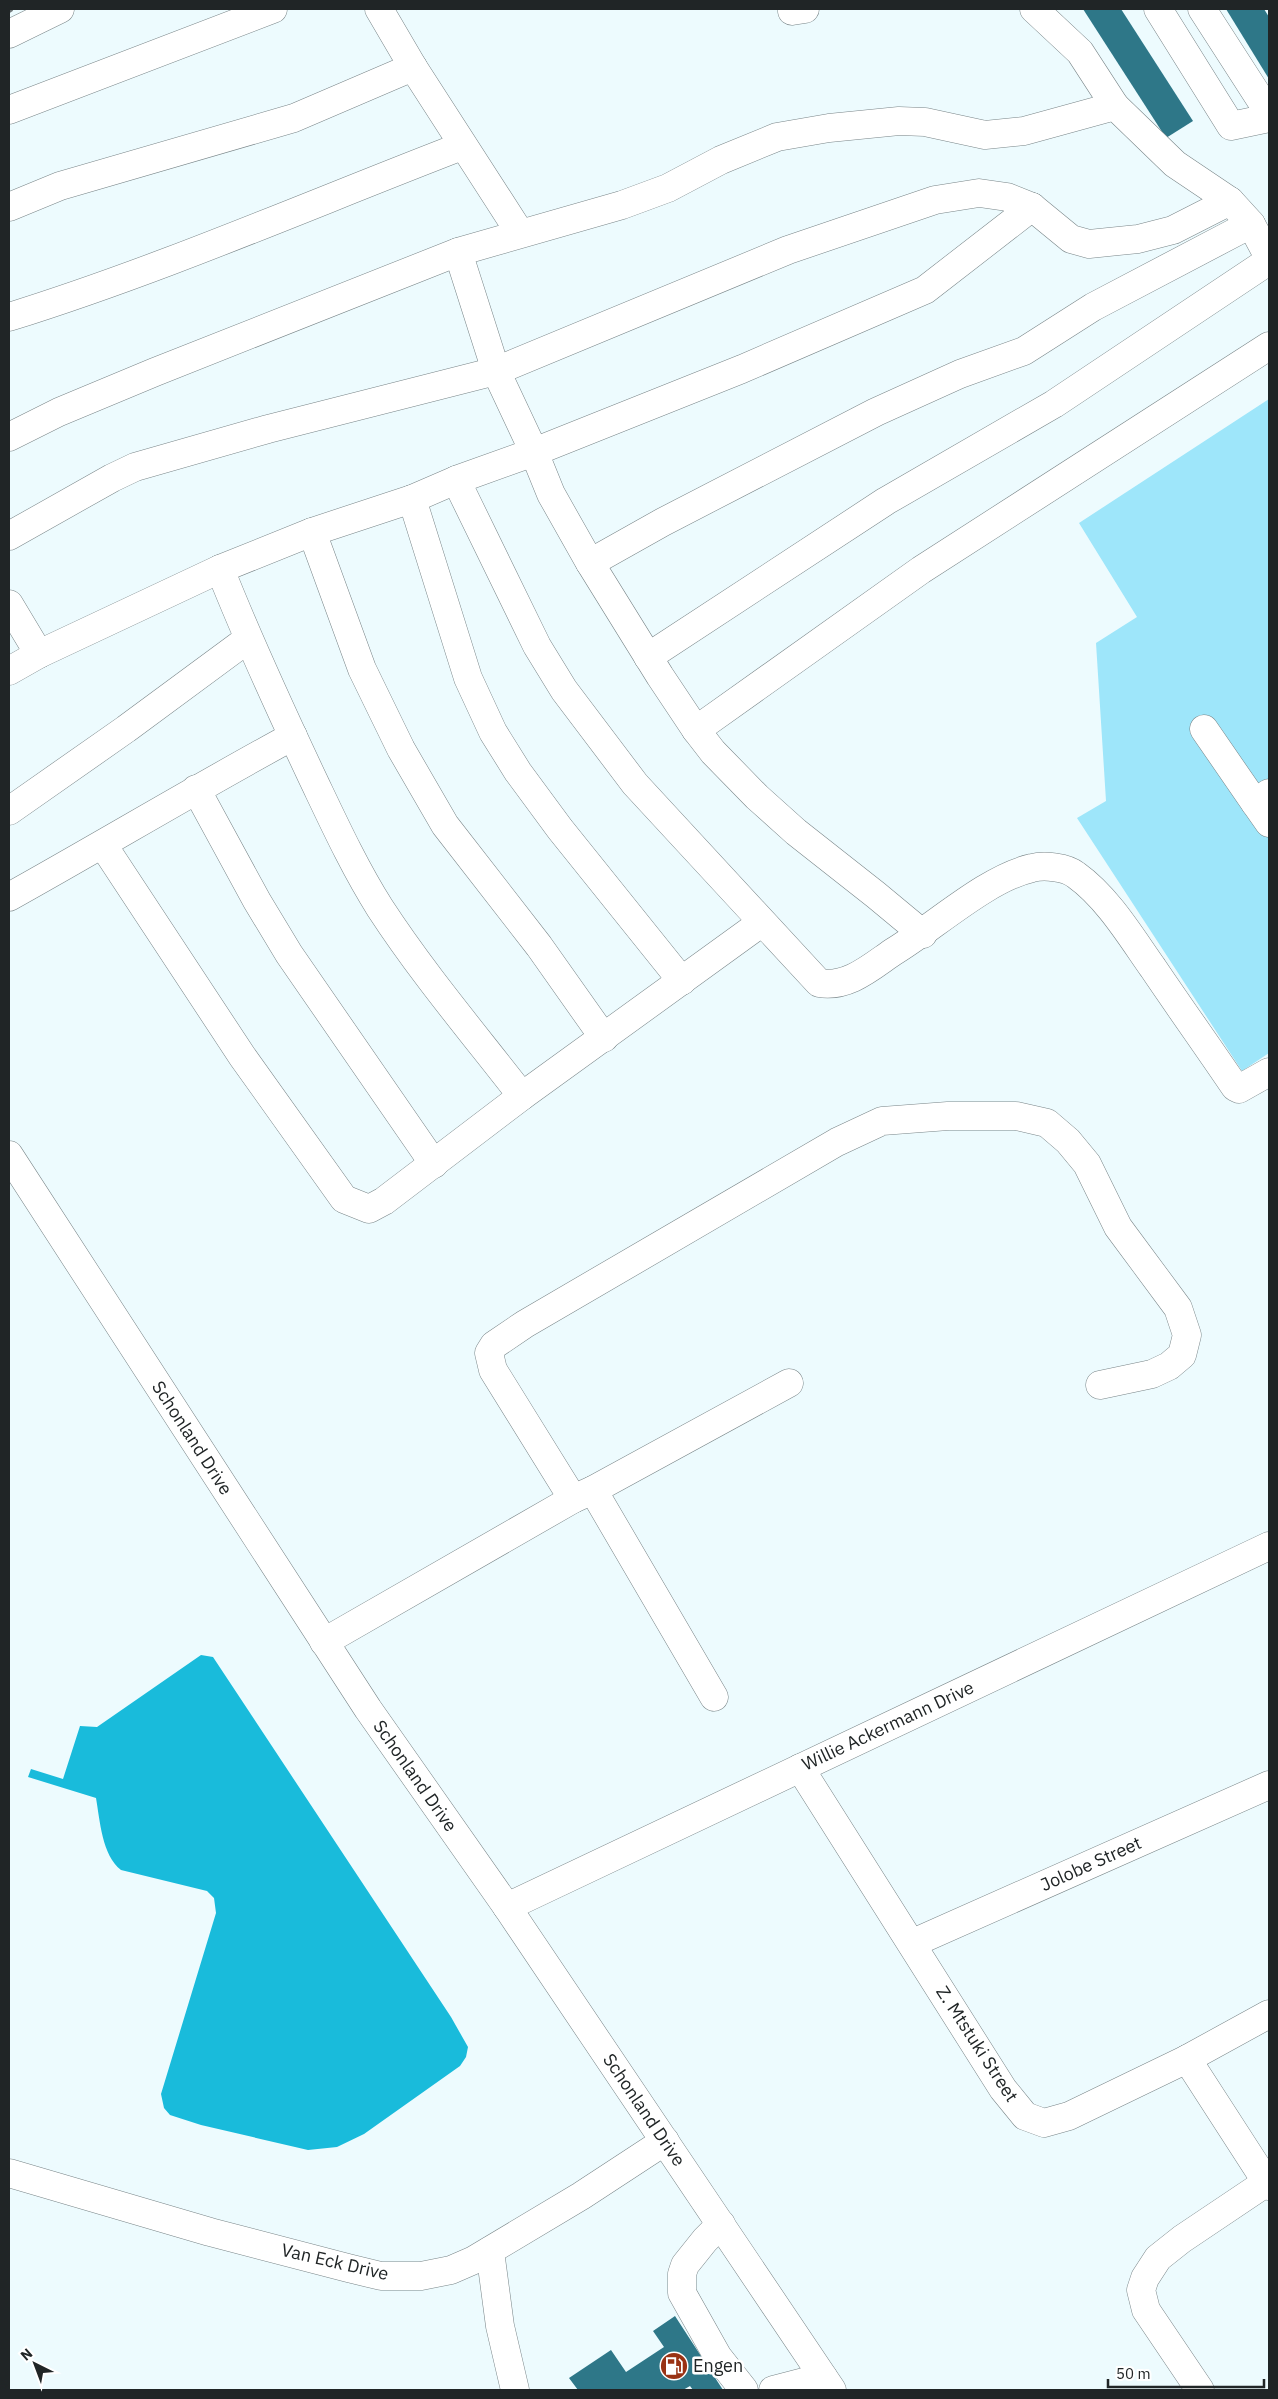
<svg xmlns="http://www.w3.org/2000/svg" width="1278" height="2399" font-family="'IBM Plex Sans',sans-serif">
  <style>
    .green { fill: #9ee6fa }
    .water { fill: #19bbdb }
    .building { fill: #2e7788 }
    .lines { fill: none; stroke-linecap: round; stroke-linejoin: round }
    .minor-casing { stroke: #798588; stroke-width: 29 }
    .minor { stroke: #fff; stroke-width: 28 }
    .rail { stroke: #6e7678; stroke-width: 4; stroke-dasharray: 9 9; stroke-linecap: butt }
    .labels { text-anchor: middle; stroke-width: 5; stroke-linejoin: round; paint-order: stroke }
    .street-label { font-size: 18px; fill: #202526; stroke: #fff }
    .poi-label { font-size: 18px; fill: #202526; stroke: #fff; text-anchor: start }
  </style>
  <rect width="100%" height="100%" fill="#edfbfe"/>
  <path class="green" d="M1269 399V1053L1242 1071 1077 818 1106 801 1096 643 1137 617 1079 523Z"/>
  <path class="water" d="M201 1655 213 1657 451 2017 468 2047 466 2057 460 2066 364 2134 337 2147 308 2150 201 2125 170 2115 164 2108 161 2094 216 1913 214 1898 207 1891 121 1870C102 1855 100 1821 96 1798L28 1777 31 1769 63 1779 80 1726 97 1727Z"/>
  <g class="building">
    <path d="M1083 9H1121L1193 121 1166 138Z"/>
    <path d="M1226 9H1264L1269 17V79Z"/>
    <path d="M675 2316 723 2390H693L690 2386 683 2390H578L569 2378 611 2350 626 2372 664 2347 653 2331Z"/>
  </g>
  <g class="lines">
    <defs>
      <g id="minor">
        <path d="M379 9 413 67 520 233"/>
        <path d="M1034 9 1080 52 1115 106"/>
        <path d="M1158 9 1231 126 1269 118"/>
        <path d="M1202 9 1269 113"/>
        <path d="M792 11 805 9"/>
        <path d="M9 34 60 9"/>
        <path d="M9 110 273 9"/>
        <path d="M9 207 60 186 294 118 413 67"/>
        <path d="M458 252 496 371 534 452 551 494 590 563 660 676 696 730 713 752 757 797 796 832 876 895 923 934"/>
        <path d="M9 317C163 269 311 204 462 146"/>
        <path d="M9 437 59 412 155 372 458 252 622 205 668 188 721 160 777 137 829 128 899 121 925 122 985 135 1024 131 1115 106 1175 164 1230 201 1251 224 1266 252"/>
        <path d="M456 480 537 646 564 690 635 784 819 983C848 988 871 967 893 952 933 928 987 878 1032 868 1044 865 1066 867 1076 875 1108 898 1131 937 1153 968 1180 1008 1208 1047 1235 1087L1239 1089 1269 1072"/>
        <path d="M412 499 468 678 493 732 518 772 560 829 682 981"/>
        <path d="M312 532 362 669 401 749 445 825 539 946 604 1038"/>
        <path d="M9 536 112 478 135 467 268 429 496 371 788 250 935 200 979 193 1007 197 1032 207 1071 239 1089 244 1138 239 1173 230 1230 201"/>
        <path d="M590 563 663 522 876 412 960 374 1024 351 1093 307 1251 224"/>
        <path d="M9 604 39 654"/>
        <path d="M648 657 886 501 1054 404 1261 266"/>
        <path d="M9 671 39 654 220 569"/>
        <path d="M1204 729 1255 803 1269 793"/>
        <path d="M696 730 921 570 1269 346"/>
        <path d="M196 789 257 901 289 954 434 1164"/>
        <path d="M1255 803 1269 823"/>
        <path d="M9 811 126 729 248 639"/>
        <path d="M103 845 242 1056 344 1199 369 1209 384 1201 522 1096 761 923"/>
        <path d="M9 897C104 844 197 788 293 736"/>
        <path d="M522 1096C474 1034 423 974 380 908 354 867 333 821 312 777 280 709 248 640 220 569L312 532 412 499 456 480 534 452 742 369 925 290 1032 207"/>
        <path d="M9 1155 368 1709 507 1907 832 2390"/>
        <path d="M593 1490 714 1697"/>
        <path d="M573 1499 493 1370 489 1353 494 1345 525 1324 837 1142 882 1121 948 1116H1016L1047 1123 1068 1141 1087 1164 1118 1227 1178 1308 1187 1335 1182 1355 1169 1366 1152 1374 1100 1385"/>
        <path d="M324 1642 573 1499 593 1490 789 1383"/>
        <path d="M800 1768 1003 2089 1025 2116 1044 2123 1069 2116 1187 2059 1269 2014"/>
        <path d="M507 1907 1269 1546"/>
        <path d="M913 1943 1269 1785"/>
        <path d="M1187 2059 1269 2186"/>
        <path d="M9 2173 210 2232 348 2268 381 2276H421L451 2270 474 2260 581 2196 665 2141"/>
        <path d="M721 2224 705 2240 685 2265 682 2274V2293L718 2357 744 2390"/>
        <path d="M490 2251 500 2326 515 2390"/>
        <path d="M773 2390 823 2377"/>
        <path d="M1200 2390 1146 2310 1141 2290 1145 2278 1158 2258 1182 2239 1267 2182"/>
      </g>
    </defs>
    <use href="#minor" class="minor-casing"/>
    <use href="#minor" class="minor"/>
    <path class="rail" d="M9 11 12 9"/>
  </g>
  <defs>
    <symbol id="fuel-disc" viewBox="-11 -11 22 22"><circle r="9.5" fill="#993214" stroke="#fff"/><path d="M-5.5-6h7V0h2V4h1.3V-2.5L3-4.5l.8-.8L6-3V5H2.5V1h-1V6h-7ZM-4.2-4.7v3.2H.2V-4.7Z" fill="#fff"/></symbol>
  </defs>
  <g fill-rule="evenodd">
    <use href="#fuel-disc" x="658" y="2350" width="32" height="32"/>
  </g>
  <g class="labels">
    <g class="street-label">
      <text transform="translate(192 1438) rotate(57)" y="6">Schonland Drive</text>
      <text transform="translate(888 1726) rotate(-25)" y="6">Willie Ackermann Drive</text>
      <text transform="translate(415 1776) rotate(55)" y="6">Schonland Drive</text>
      <text transform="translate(1091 1864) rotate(-24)" y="6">Jolobe Street</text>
      <text transform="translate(977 2044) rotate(57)" y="6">Z. Mtstuki Street</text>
      <text transform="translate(644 2110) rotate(56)" y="6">Schonland Drive</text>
      <text transform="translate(335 2262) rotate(13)" y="6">Van Eck Drive</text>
    </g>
    <g class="poi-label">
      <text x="693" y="2372">Engen</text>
    </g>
  </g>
  <rect width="1278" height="2399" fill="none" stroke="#202526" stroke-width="20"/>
  <g transform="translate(35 2364) rotate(318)" stroke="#ffffff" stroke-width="4" paint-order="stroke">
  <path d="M0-4L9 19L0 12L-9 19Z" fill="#202526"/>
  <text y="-8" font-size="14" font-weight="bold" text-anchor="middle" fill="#202526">N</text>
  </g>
  <path d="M1108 2379v8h156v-8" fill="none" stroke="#202526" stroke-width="2.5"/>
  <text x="1116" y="2379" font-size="15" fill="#202526" stroke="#ffffff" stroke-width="4" paint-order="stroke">50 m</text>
</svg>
